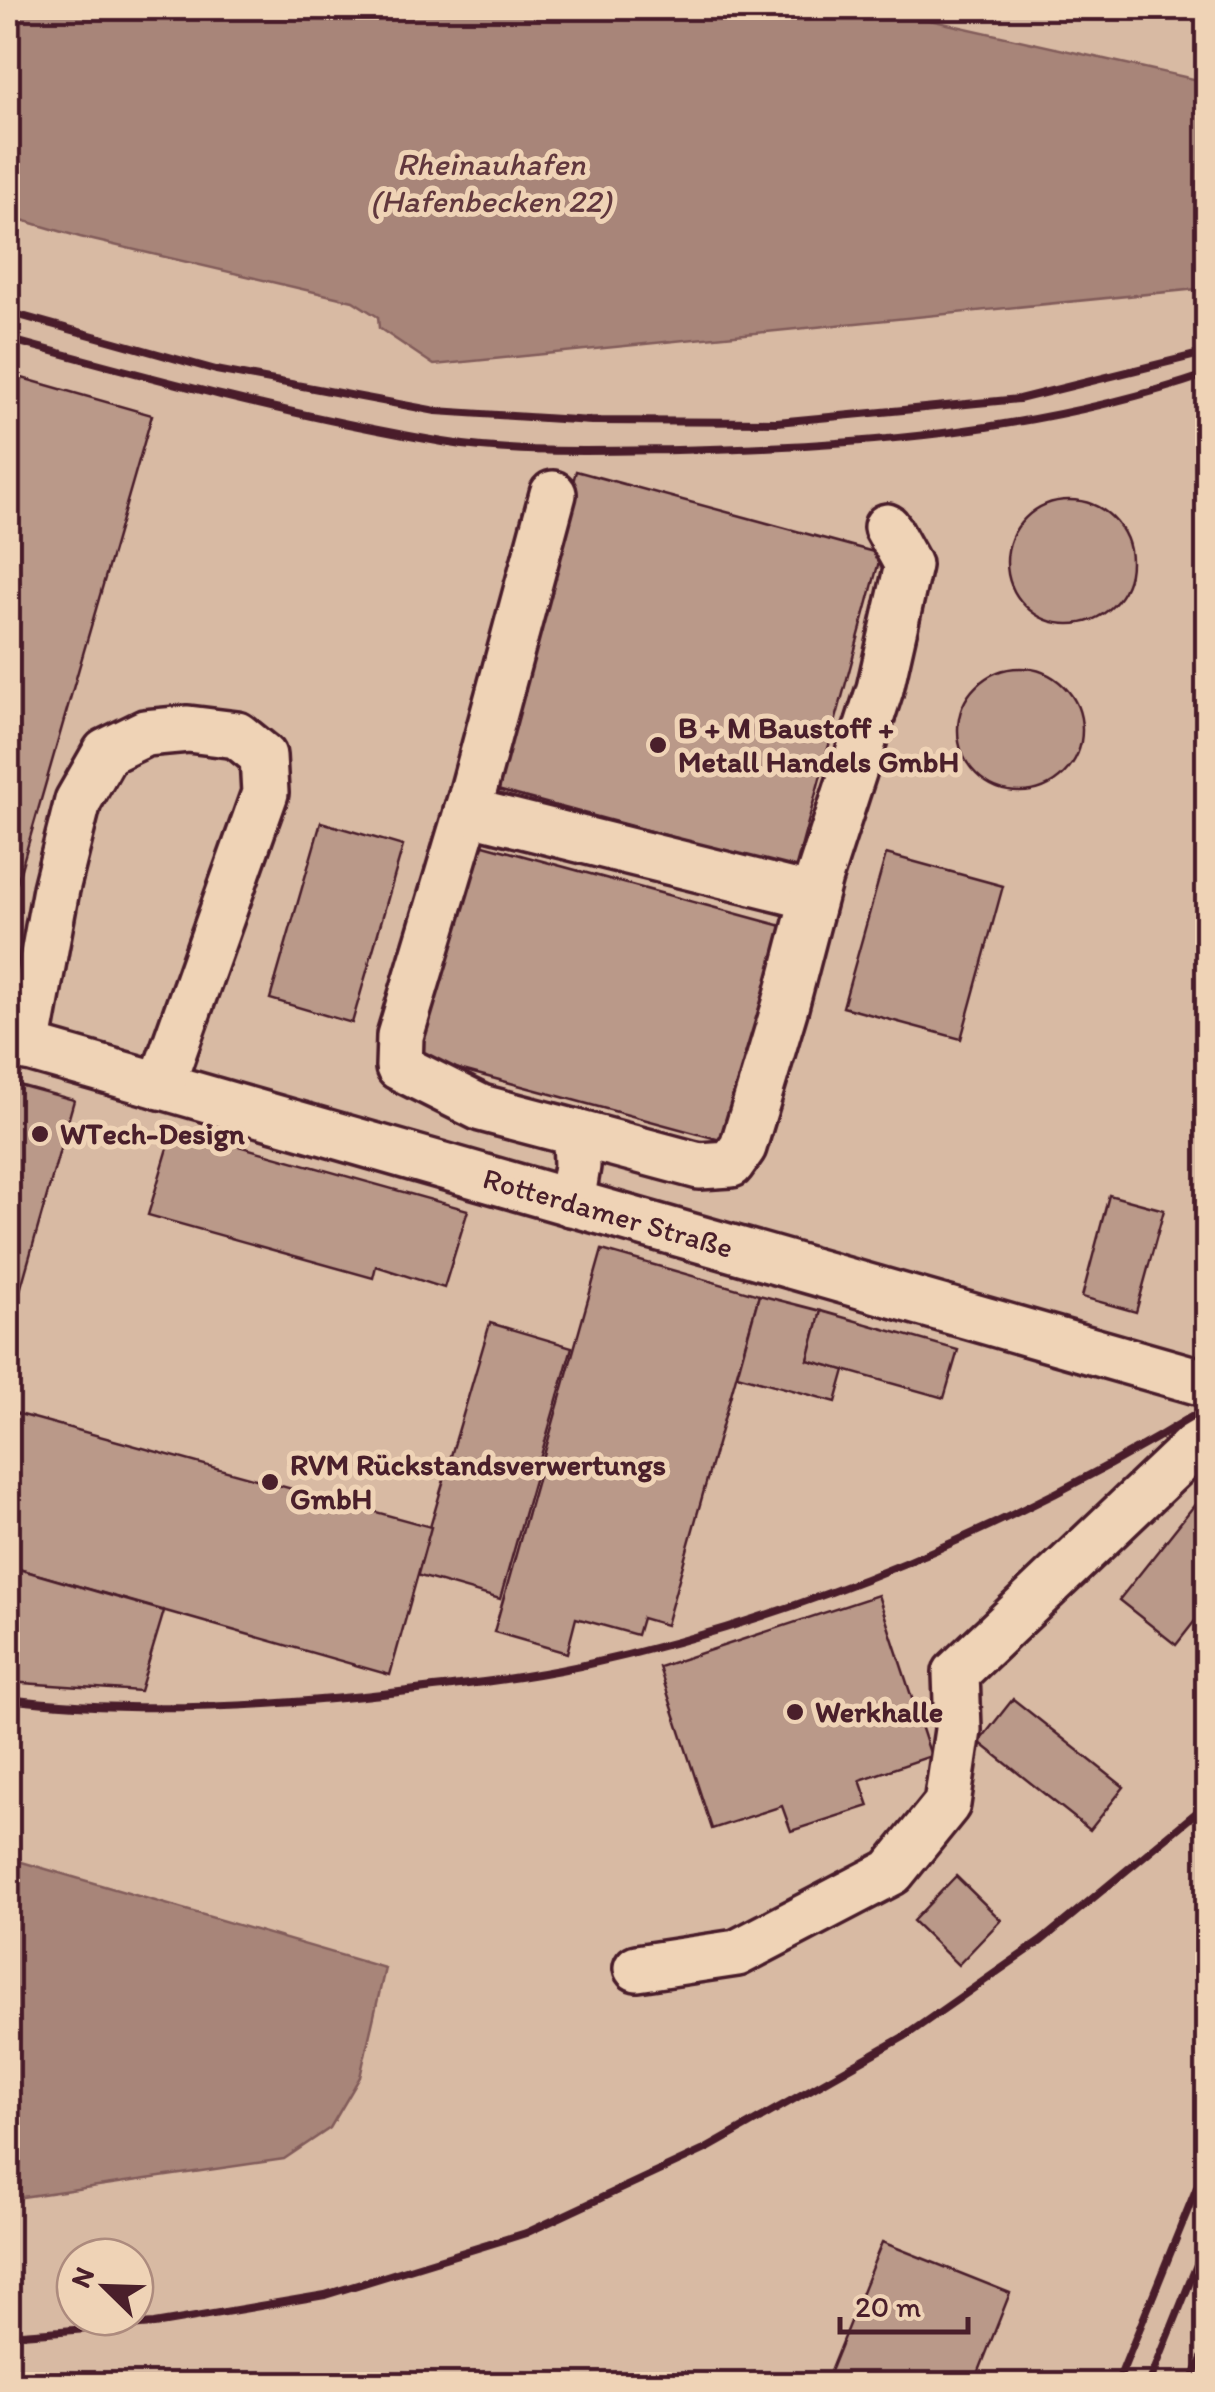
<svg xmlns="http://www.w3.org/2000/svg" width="1215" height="2392" font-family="Itim,sans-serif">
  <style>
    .built { fill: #d8baa3; fill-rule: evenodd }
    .water { fill: #a88579; stroke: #825c5a; stroke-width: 2.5 }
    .building { fill: #ba9989; stroke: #4a1f2b; stroke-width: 2.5 }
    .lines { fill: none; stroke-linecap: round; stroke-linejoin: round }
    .minor-casing { stroke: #4a1f2b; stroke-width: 52 }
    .minor { stroke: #efd3b6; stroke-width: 45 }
    .rail { stroke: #4a1f2b; stroke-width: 8 }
    .poi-dot { fill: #4a1f2b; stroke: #efd3b6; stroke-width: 4 }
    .labels { text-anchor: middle; stroke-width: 10; stroke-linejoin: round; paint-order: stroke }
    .poi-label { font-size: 30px; font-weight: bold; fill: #4a1f2b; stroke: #efd3b6; text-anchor: start }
    .street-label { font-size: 30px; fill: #4a1f2b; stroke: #efd3b6 }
    .water-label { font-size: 32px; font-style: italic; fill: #62383e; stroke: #efd3b6 }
  </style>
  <rect width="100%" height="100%" fill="#e5c8ae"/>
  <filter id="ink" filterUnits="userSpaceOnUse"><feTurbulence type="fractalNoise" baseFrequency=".01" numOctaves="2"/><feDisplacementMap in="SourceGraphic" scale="20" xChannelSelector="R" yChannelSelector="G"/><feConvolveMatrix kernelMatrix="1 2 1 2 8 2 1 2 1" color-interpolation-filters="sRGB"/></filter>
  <g filter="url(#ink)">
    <g class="built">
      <path d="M876 8H1207V82Z"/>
      <path d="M8 216 80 237 354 301 434 365 1207 288V2384H8V2199L284 2159 330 2128 385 1969 8 1858ZM75 2257H135V2317H75Z"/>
    </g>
    <g class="water">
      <path d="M8 8H876L1207 82V288L434 365 379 328 378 317 353 301 80 237 8 216Z"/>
      <path d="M8 1858 385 1968 360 2077 330 2128 284 2159 8 2199Z"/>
    </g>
    <g class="building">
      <path d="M8 374 152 415 8 914Z"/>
      <path d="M576 471 881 554 795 870 490 788Z"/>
      <circle cx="1069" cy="562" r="62"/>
      <circle cx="1020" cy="730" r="62"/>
      <path d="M1208 781V851L1199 831 1197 814 1200 796Z"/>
      <path d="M321 822 403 846 352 1023 270 999Z"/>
      <path d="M469 841 782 926 724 1141 411 1056Z"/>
      <path d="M886 854 1003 886 961 1039 843 1007Z"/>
      <path d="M8 1082 74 1100 14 1312 8 1310Z"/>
      <path d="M174 1128 468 1210 444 1288 376 1266 373 1278 148 1215Z"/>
      <path d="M1109 1195 1164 1210 1136 1312 1082 1297Z"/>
      <path d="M602 1250 759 1295 666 1625 642 1618 637 1635 576 1618 567 1653 494 1632Z"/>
      <path d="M759 1295 821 1311 808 1360 845 1370 836 1402 737 1375Z"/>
      <path d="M821 1311 958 1350 944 1398 808 1360Z"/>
      <path d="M490 1323 572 1347 500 1599 416 1575Z"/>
      <path d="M8 1411 431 1527 390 1675 8 1566Z"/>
      <path d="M1208 1488V1604L1176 1645 1119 1600Z"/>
      <path d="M8 1566 164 1611 140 1691 8 1682Z"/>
      <path d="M878 1595 931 1756 860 1780 869 1806 791 1831 782 1806 712 1829 659 1667Z"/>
      <path d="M1013 1699 1124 1787 1090 1830 979 1742Z"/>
      <path d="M956 1876 1001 1920 958 1965 913 1921Z"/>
      <path d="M882 2242 1010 2293 974 2384H825Z"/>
    </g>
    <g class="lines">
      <defs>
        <g id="minor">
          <path d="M553 494 471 799 400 1036 399 1067 481 1108 576 1133 577 1166 571 1203"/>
          <path d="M467 811 813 897"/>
          <path d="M8 1042 1208 1384"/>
          <path d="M27 1048 56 889 78 801 106 752 145 733 188 729 237 735 263 756 265 793 161 1086"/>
          <path d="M576 1133 699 1166 731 1164 743 1147 785 1007 819 877 880 689 908 565 887 527"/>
          <path d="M637 1968 737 1953 892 1872 947 1804 958 1730 956 1673 1208 1433"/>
        </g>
      </defs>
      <use href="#minor" class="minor-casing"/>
      <use href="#minor" class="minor"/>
      <g class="rail">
        <path d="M8 312 216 370 436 411 591 421 777 422 1019 399 1208 352"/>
        <path d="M8 339C151 378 295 417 443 442 515 454 603 451 677 450 857 446 1036 433 1208 374"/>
        <path d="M8 1699C124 1713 246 1708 363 1696 435 1688 509 1681 580 1666 801 1618 1016 1526 1208 1407"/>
        <path d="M8 2335 154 2324 325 2295 526 2233 706 2149 905 2036 1041 1941 1208 1803"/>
        <path d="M1117 2384 1208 2160"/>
        <path d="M1149 2384 1208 2237"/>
        <path d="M1191 2384 1208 2344"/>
      </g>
    </g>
  </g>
  <g class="poi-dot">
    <circle cx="658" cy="745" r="10"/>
    <circle cx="40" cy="1134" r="10"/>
    <circle cx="270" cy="1482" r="10"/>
    <circle cx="795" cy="1712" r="10"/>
  </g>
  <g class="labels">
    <g class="poi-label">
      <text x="678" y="738">B + M Baustoff +<tspan x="678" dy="34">Metall Handels GmbH</tspan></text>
      <text x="60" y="1144">WTech-Design</text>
      <text x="290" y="1475">RVM Rückstandsverwertungs<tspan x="290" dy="34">GmbH</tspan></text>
      <text x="815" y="1722">Werkhalle</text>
    </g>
    <g class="street-label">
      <text transform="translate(608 1213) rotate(16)" y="10">Rotterdamer Straße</text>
    </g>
    <g class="water-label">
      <text x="491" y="175">Rheinauhafen<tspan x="491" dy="37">(Hafenbecken 22)</tspan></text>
    </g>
  </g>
  <rect width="1215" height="2392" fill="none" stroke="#efd3b6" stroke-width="40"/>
  <rect x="20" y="20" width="1175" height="2352" fill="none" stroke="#4a1f2b" stroke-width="4" filter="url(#ink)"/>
  <g transform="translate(105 2287) rotate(293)"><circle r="48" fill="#efd3b6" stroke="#ad8b7e" stroke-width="2.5"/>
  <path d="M0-8L18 38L0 25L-18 38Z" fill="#4a1f2b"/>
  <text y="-15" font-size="28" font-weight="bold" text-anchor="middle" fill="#4a1f2b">N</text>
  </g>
  <path d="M840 2317v15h128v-15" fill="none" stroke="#4a1f2b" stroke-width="5"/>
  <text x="855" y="2317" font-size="30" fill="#4a1f2b" stroke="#efd3b6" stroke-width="8" paint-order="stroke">20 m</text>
</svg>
